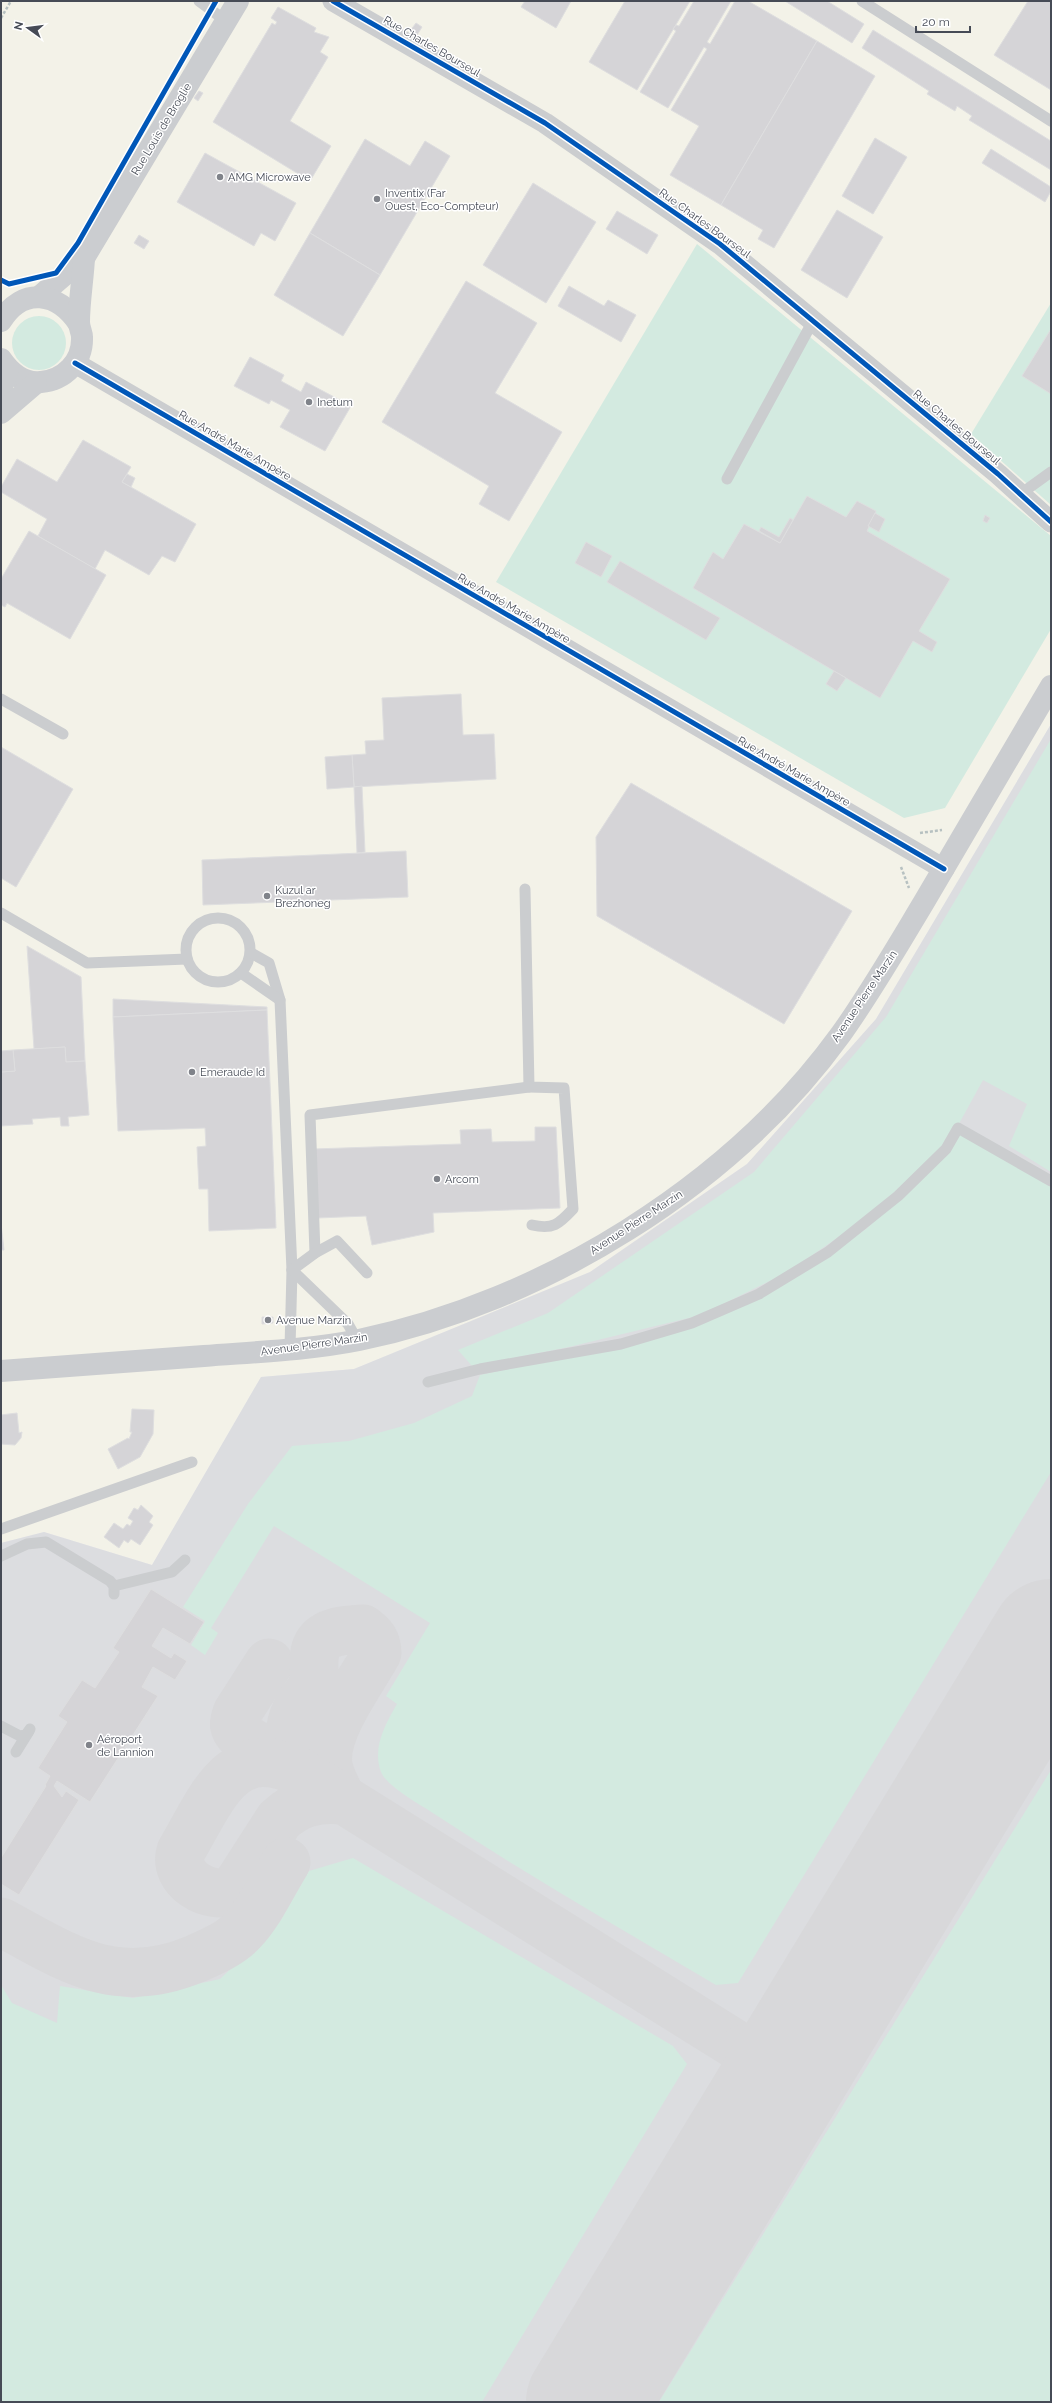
<svg xmlns="http://www.w3.org/2000/svg" width="1052" height="2403" font-family="Raleway,sans-serif">
  <style>
    .commercial { fill: #f3f2e8 }
    .airport { fill: #dcdde0 }
    .green { fill: #d3eae0 }
    .lines { fill: none; stroke-linecap: round; stroke-linejoin: round }
    .taxiway { stroke: #d8d8da; stroke-width: 49 }
    .runway { stroke: #d8d8da; stroke-width: 122 }
    .building { fill: #d5d4d7; stroke: #dededf }
    .path { stroke: #b7c1c1; stroke-width: 2.5; stroke-dasharray: 3 2; stroke-linecap: butt }
    .lane { stroke: #cbcdcf; stroke-width: 11 }
    .street { stroke: #cbcdcf; stroke-width: 21 }
    .secondary { stroke: #cbcdd0; stroke-width: 22 }
    .cycleway-casing { stroke: #fff; stroke-width: 8 }
    .cycleway { stroke: #0057b8; stroke-width: 5 }
    .poi-dot { fill: #80838a; stroke: #fff; stroke-width: 1.5 }
    .labels { text-anchor: middle; stroke-width: 3; stroke-linejoin: round; paint-order: stroke }
    .street-label { font-size: 11px; fill: #464b56; stroke: #fff }
    .poi-label { font-size: 11px; fill: #464b56; stroke: #fff; text-anchor: start }
  </style>
  <rect width="100%" height="100%" fill="#edecec"/>
  <path class="commercial" d="M1 1H1051V724L876 1019 747 1164 590 1272 354 1369 261 1377 152 1565 44 1532 1 1543Z"/>
  <path class="airport" d="M1051 724V2402H1V1543L44 1532 152 1565 261 1377 354 1369 590 1272 747 1164 876 1019Z"/>
  <g class="green">
    <path d="M697 244 1051 536V629L945 808 904 818 496 582Z"/>
    <path d="M1051 303V505L971 434Z"/>
    <circle cx="39" cy="343" r="27"/>
    <path d="M1051 739V1172L1009 1146 1027 1104 983 1080 955 1131 937 1153 865 1219 786 1273 701 1315 569 1347 472 1366 458 1350 548 1313 754 1172 886 1017Z"/>
    <path d="M961 1134 1051 1187V1472L738 1983 716 1985C622 1929 527 1875 436 1815 423 1806 387 1787 381 1772 372 1748 385 1725 397 1704L386 1696 430 1623 274 1526 211 1628 218 1633 205 1655 191 1645 205 1621 183 1607 248 1504 292 1446 349 1441 414 1423 472 1396 480 1375 582 1353 771 1292 866 1229 927 1173Z"/>
    <path d="M1051 1770V2402H659Z"/>
    <path d="M353 1858 673 2046 687 2064 482 2402H1V1985L12 2003 57 2023 60 1986 133 1998 220 1979 279 1923 309 1871Z"/>
  </g>
  <g class="lines">
    <g class="taxiway">
      <path d="M269 1663 237 1713C233 1724 233 1728 241 1736L294 1769"/>
      <path d="M301 1773C289 1752 286 1731 297 1709 301 1701 309 1694 312 1686 317 1674 310 1658 318 1644 327 1630 348 1630 363 1629 372 1636 377 1641 377 1653 361 1682 323 1731 328 1765 330 1777 337 1789 342 1800"/>
      <path d="M342 1800C318 1798 298 1802 279 1820L234 1890C210 1901 172 1879 181 1851 211 1801 231 1737 301 1773L743 2049C768 2077 769 2089 757 2124"/>
      <path d="M1 1922C69 1959 116 1992 195 1959 211 1952 230 1944 242 1931 259 1914 273 1883 286 1862"/>
      <path d="M743 2049C776 2056 789 2051 814 2029"/>
    </g>
    <path class="runway" d="M587 2402 1051 1640"/>
  </g>
  <g class="building">
    <path d="M525 1H571L556 28 521 7Z"/>
    <path d="M625 1H690L637 90 589 62Z"/>
    <path d="M694 1H731L707 42 710 44 735 1H748L817 41 721 205 670 175 699 126 671 110 707 49 704 47 668 108 640 92 676 31 673 29 676 25 679 26Z"/>
    <path d="M785 1H827L864 24 852 43Z"/>
    <path d="M1028 1H1051V90L994 55Z"/>
    <path d="M278 7 316 28 314 32 329 37 320 52 328 57 290 121 331 146 310 181 213 122 272 23 275 25 277 22 271 18Z"/>
    <path d="M416 23 422 27 417 35 410 31Z"/>
    <path d="M873 30 1051 141V170L969 120 972 116 957 106 955 111 927 94 929 91 862 48Z"/>
    <path d="M817 41 875 76 774 248 758 239 763 230 721 205Z"/>
    <path d="M199 91 203 93 198 101 194 98Z"/>
    <path d="M875 138 907 157 873 214 842 196Z"/>
    <path d="M365 139 410 166 425 141 450 156 380 275 310 233Z"/>
    <path d="M991 149 1051 187V191L1045 202 982 163Z"/>
    <path d="M205 153 296 203 275 241 261 233 254 246 177 202Z"/>
    <path d="M533 183 596 222 546 303 483 265Z"/>
    <path d="M837 210 883 237 847 298 801 270Z"/>
    <path d="M617 211 658 235 647 254 606 229Z"/>
    <path d="M310 233 380 275 343 336 274 295Z"/>
    <path d="M139 235 149 241 144 249 134 243Z"/>
    <path d="M466 281 537 323 495 393 562 432 509 521 479 504 489 486 382 422Z"/>
    <path d="M569 286 604 306 608 300 636 315 621 342 558 306Z"/>
    <path d="M1051 329V394L1022 376Z"/>
    <path d="M250 357 284 375 281 381 301 392 306 382 351 406 325 451 280 427 290 410 271 400 269 404 234 386Z"/>
    <path d="M83 440 131 467 122 482 196 524 175 562 162 556 149 575 105 550 95 569 38 536 47 519 1 492V487L17 459 57 482Z"/>
    <path d="M127 474 135 478 131 487 122 482Z"/>
    <path d="M807 496 846 517 857 501 876 511 867 531 950 579 919 631 937 642 932 652 913 641 880 698 693 588 713 552 723 559 744 524 780 543Z"/>
    <path d="M875 513 885 519 879 532 868 526Z"/>
    <path d="M985 515 990 518 987 523 983 521Z"/>
    <path d="M790 518 793 520 780 543 759 531 761 527 779 537Z"/>
    <path d="M29 531 106 575 70 639 7 603 5 607 1 605V579Z"/>
    <path d="M586 542 612 556 601 577 575 563Z"/>
    <path d="M620 561 720 618 706 640 607 582Z"/>
    <path d="M834 671 846 678 837 691 826 684Z"/>
    <path d="M461 694 463 735 494 734 496 779 354 787 352 755 366 754 365 741 384 740 382 698Z"/>
    <path d="M1 747 73 789 16 887 1 878Z"/>
    <path d="M352 755 354 787 327 789 325 757Z"/>
    <path d="M631 783 852 911 784 1024 597 916 596 837Z"/>
    <path d="M362 786 365 852 357 853 354 787Z"/>
    <path d="M406 851 408 897 203 905 202 860Z"/>
    <path d="M27 946 81 977 85 1061 66 1062 65 1047 34 1049Z"/>
    <path d="M113 999 267 1007V1010L113 1017Z"/>
    <path d="M267 1010 276 1228 209 1231 208 1189H199L197 1147 206 1146 205 1128 118 1131 113 1017Z"/>
    <path d="M65 1047 66 1062 85 1061 89 1115 68 1117 69 1126H61L60 1117 32 1119 33 1124 1 1126V1072L15 1071 13 1050Z"/>
    <path d="M13 1050 15 1071 1 1072V1051Z"/>
    <path d="M535 1127H556L560 1208 433 1213 434 1232 372 1245 366 1216 317 1218 314 1149 461 1144 460 1130 491 1129 492 1142 535 1141Z"/>
    <path d="M1 1224 4 1250H1Z"/>
    <path d="M262 1317H273V1323L262 1324Z"/>
    <path d="M132 1409 154 1410 153 1434 140 1457 118 1469 108 1449 128 1438 129 1439 132 1432H130Z"/>
    <path d="M17 1413 19 1433 22 1432 21 1438 15 1445 1 1444V1415Z"/>
    <path d="M141 1505 153 1516 149 1522 153 1525 140 1545 131 1539 128 1543 124 1540 119 1548 104 1537 114 1523 123 1529 127 1524 130 1526 133 1521 128 1518 134 1508 138 1510Z"/>
    <path d="M151 1589 204 1622 190 1644 163 1628 152 1646 171 1658 174 1653 187 1661 175 1680 153 1667 142 1687 158 1696 90 1802 57 1781 54 1786 62 1797 66 1791 79 1800 19 1895 1 1884V1858L46 1786 45 1785 50 1776 38 1768 67 1722 58 1716 82 1680 95 1688 119 1652 113 1648Z"/>
  </g>
  <g class="lines">
    <g class="path">
      <path d="M1 18 11 1"/>
      <path d="M920 833 942 830"/>
      <path d="M901 867 909 888"/>
    </g>
    <g class="lane">
      <path d="M199 1 226 21"/>
      <path d="M862 1 1051 121"/>
      <path d="M727 479 813 321"/>
      <path d="M1019 495 1051 472"/>
      <path d="M1 699 63 734"/>
      <path d="M525 889 529 1087 564 1088 573 1209C559 1224 553 1230 532 1225"/>
      <path d="M1 913 87 963 187 959"/>
      <circle cx="218" cy="950" r="32"/>
      <path d="M251 953 269 963 280 1000 292 1270 290 1348"/>
      <path d="M241 973 280 1000"/>
      <path d="M315 1253 310 1115 529 1087"/>
      <path d="M292 1270 315 1253 337 1241 367 1273"/>
      <path d="M292 1270 348 1324 357 1340"/>
      <path d="M428 1382 480 1369 621 1344 692 1323 759 1294 828 1252 898 1196 946 1149 958 1128 1051 1181"/>
      <path d="M1 1529 192 1462"/>
      <path d="M1 1556 27 1544 46 1542 110 1581 114 1586V1594"/>
      <path d="M114 1586 172 1572 185 1560"/>
      <path d="M1 1726 20 1736 26 1735 30 1729"/>
      <path d="M16 1752 29 1731"/>
    </g>
    <g class="street">
      <path d="M333 1 545 123 720 244 998 474 1051 522"/>
      <path d="M75 363 944 869"/>
    </g>
    <g class="secondary">
      <path d="M39 297 84 258 238 1"/>
      <path d="M1 321C23 286 58 292 79 324"/>
      <path d="M1 359C10 372 23 384 41 382 64 380 83 362 82 337 82 332 79 328 79 322 79 301 83 279 84 258"/>
      <path d="M1 390 8 369"/>
      <path d="M1 413 36 383"/>
      <path d="M1 1371C69 1366 136 1361 204 1356 255 1352 309 1350 359 1340 543 1302 731 1186 841 1034 871 992 897 947 924 902 967 830 1009 758 1051 686"/>
    </g>
    <defs>
      <g id="cycleway">
        <path d="M333 1 545 123 720 244 998 474 1051 522"/>
        <path d="M1 280 9 284 56 273 78 243 216 1"/>
        <path d="M75 363 944 869"/>
      </g>
    </defs>
    <use href="#cycleway" class="cycleway-casing"/>
    <use href="#cycleway" class="cycleway"/>
  </g>
  <g class="poi-dot">
    <circle cx="220" cy="177" r="4"/>
    <circle cx="377" cy="199" r="4"/>
    <circle cx="309" cy="402" r="4"/>
    <circle cx="267" cy="896" r="4"/>
    <circle cx="192" cy="1072" r="4"/>
    <circle cx="437" cy="1179" r="4"/>
    <circle cx="268" cy="1320" r="4"/>
    <circle cx="89" cy="1745" r="4"/>
  </g>
  <g class="labels">
    <g class="street-label">
      <text transform="translate(432 46) rotate(30)" y="4">Rue Charles Bourseul</text>
      <text transform="translate(161 129) rotate(-59)" y="4">Rue Louis de Broglie</text>
      <text transform="translate(705 223) rotate(36)" y="4">Rue Charles Bourseul</text>
      <text transform="translate(957 427) rotate(40)" y="4">Rue Charles Bourseul</text>
      <text transform="translate(235 445) rotate(30)" y="4">Rue André Marie Ampère</text>
      <text transform="translate(514 608) rotate(30)" y="4">Rue André Marie Ampère</text>
      <text transform="translate(794 771) rotate(30)" y="4">Rue André Marie Ampère</text>
      <text transform="translate(864 996) rotate(-56)" y="4">Avenue Pierre Marzin</text>
      <text transform="translate(636 1222) rotate(-33)" y="4">Avenue Pierre Marzin</text>
      <text transform="translate(314 1344) rotate(-8)" y="4">Avenue Pierre Marzin</text>
    </g>
    <g class="poi-label">
      <text x="228" y="181">AMG Microwave</text>
      <text x="385" y="197">Inventix (Far<tspan x="385" dy="13">Ouest, Eco-Compteur)</tspan></text>
      <text x="317" y="406">Inetum</text>
      <text x="275" y="894">Kuzul ar<tspan x="275" dy="13">Brezhoneg</tspan></text>
      <text x="200" y="1076">Emeraude Id</text>
      <text x="445" y="1183">Arcom</text>
      <text x="276" y="1324">Avenue Marzin</text>
      <text x="97" y="1743">Aéroport<tspan x="97" dy="13">de Lannion</tspan></text>
    </g>
  </g>
  <rect width="1052" height="2403" fill="none" stroke="#464b56" stroke-width="4"/>
  <g transform="translate(28 28) rotate(284)" stroke="#ffffff" stroke-width="3" paint-order="stroke">
  <path d="M0-3L7 15L0 10L-7 15Z" fill="#464b56"/>
  <text y="-6" font-size="11" font-weight="bold" text-anchor="middle" fill="#464b56">N</text>
  </g>
  <path d="M916 26v6h54v-6" fill="none" stroke="#464b56" stroke-width="2"/>
  <text x="922" y="26" font-size="12" fill="#464b56" stroke="#ffffff" stroke-width="3" paint-order="stroke">20 m</text>
</svg>
